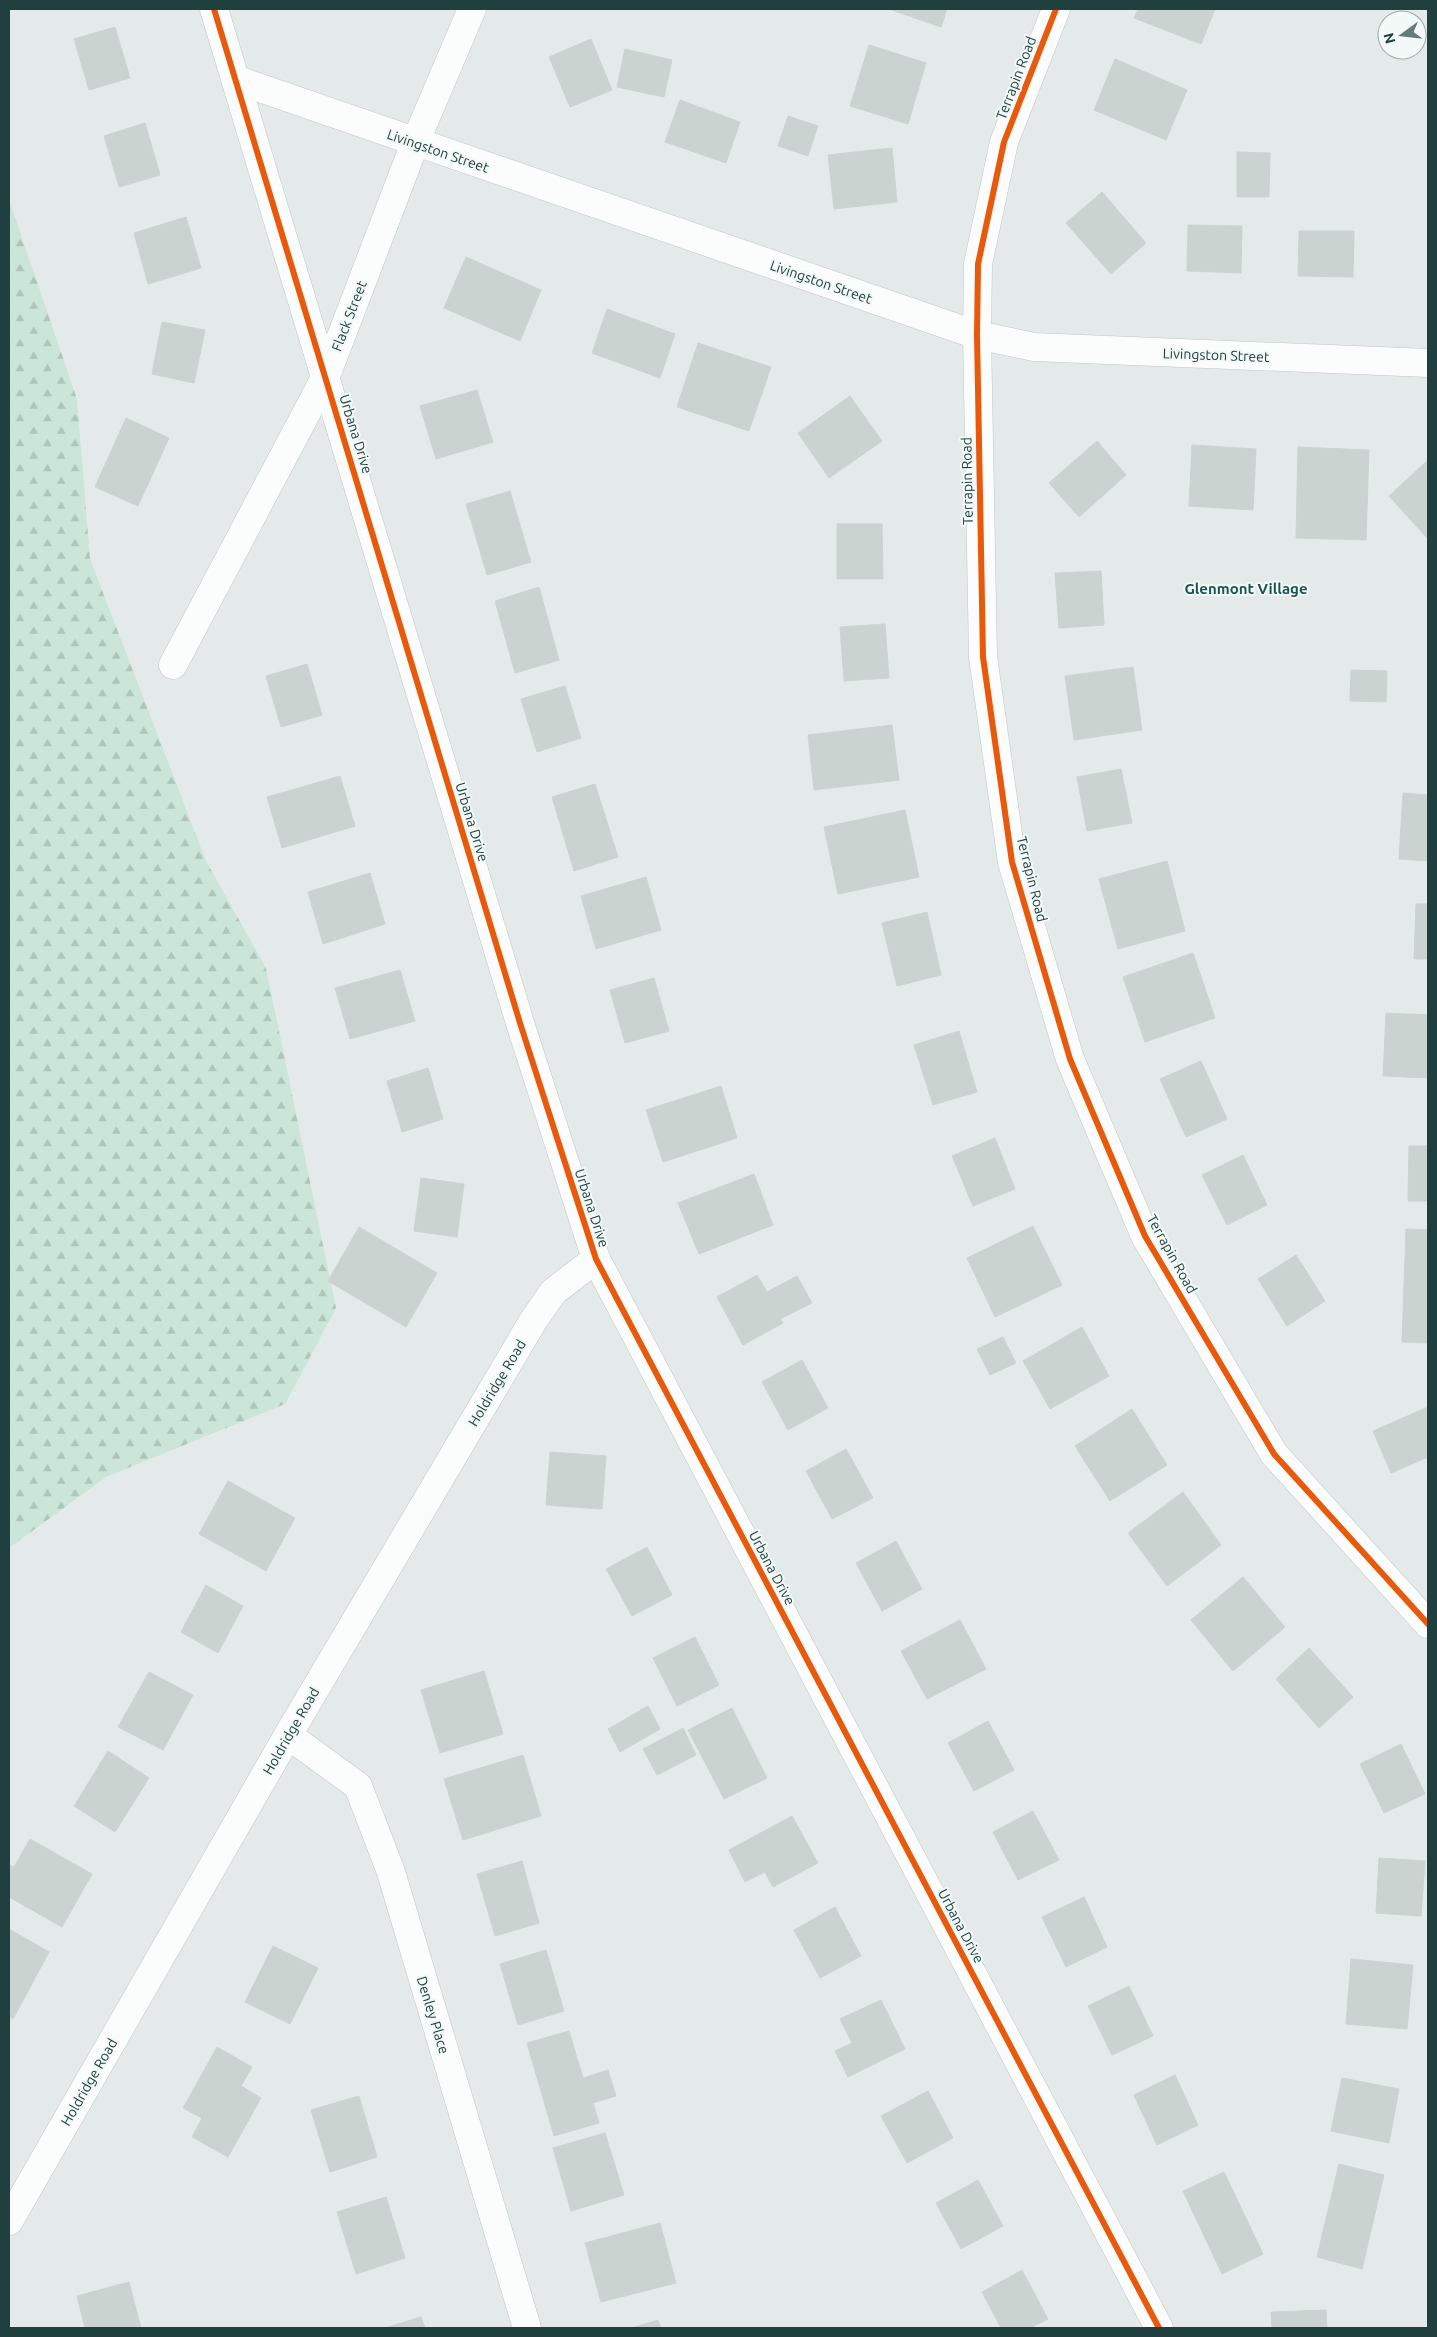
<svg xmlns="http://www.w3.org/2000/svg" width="1437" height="2337" font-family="Ubuntu,sans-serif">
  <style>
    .forest { fill: url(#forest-firs) }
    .building { fill: #cbd3d1; stroke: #ccd3d2 }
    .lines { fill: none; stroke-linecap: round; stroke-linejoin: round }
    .minor-casing { stroke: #c1c7c6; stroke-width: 29 }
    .minor { stroke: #fbfcfc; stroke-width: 28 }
    .cycleway-casing { stroke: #f2f9f7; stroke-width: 9 }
    .cycleway { stroke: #e8590c; stroke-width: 6 }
    .labels { text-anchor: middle; stroke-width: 4; stroke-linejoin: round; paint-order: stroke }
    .street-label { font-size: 14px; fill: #1f403e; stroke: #f2f9f7 }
    .neighbourhood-label { font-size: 15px; font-weight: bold; fill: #185552; stroke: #f2f9f7 }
  </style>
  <defs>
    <pattern id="forest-firs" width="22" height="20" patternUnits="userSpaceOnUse" patternTransform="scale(1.25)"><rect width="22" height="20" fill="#cbe5d8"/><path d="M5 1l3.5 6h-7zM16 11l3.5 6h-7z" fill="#aec6ba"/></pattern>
  </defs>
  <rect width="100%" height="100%" fill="#e4eae9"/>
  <path class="forest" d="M9 200 77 399 90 559 206 861 266 968 336 1308 285 1404 106 1477 9 1548Z"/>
  <g class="building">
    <path d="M889 9H947L941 27Z"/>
    <path d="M1138 9H1215L1201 44 1134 18Z"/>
    <path d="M115 27 130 78 89 90 74 39Z"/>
    <path d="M591 39 612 90 570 107 549 57Z"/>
    <path d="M869 45 926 63 908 124 850 106Z"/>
    <path d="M625 49 672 60 664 97 617 87Z"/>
    <path d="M1115 59 1187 90 1166 140 1094 110Z"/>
    <path d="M680 100 740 122 726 163 665 142Z"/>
    <path d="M788 116 818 126 808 156 778 146Z"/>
    <path d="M145 123 160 175 119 187 104 136Z"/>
    <path d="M892 148 897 202 834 209 828 155Z"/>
    <path d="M1237 152 1270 153 1269 197H1237Z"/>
    <path d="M1102 192 1146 243 1111 274 1066 223Z"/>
    <path d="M186 217 201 268 148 284 134 233Z"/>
    <path d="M1188 225 1242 226 1241 273 1187 271Z"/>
    <path d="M1299 231H1354L1353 277 1298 276Z"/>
    <path d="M466 257 541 290 520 341 444 308Z"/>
    <path d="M607 309 675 334 660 378 592 353Z"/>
    <path d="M162 322 205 330 194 383 152 374Z"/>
    <path d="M698 343 771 367 749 431 677 407Z"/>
    <path d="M477 390 493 442 436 459 420 406Z"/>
    <path d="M850 396 882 441 829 478 798 433Z"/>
    <path d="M126 418 169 438 138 506 95 487Z"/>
    <path d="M1097 441 1126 475 1079 517 1049 483Z"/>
    <path d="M1192 445 1256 449 1253 510 1189 506Z"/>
    <path d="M1298 447 1369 450 1366 540 1296 538Z"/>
    <path d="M1428 460V539L1389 496Z"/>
    <path d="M510 491 531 562 487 575 466 504Z"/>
    <path d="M837 524H882L883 579H837Z"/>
    <path d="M1101 571 1104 625 1059 628 1055 573Z"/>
    <path d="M539 587 559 660 515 673 495 601Z"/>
    <path d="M885 624 889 678 844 681 840 627Z"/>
    <path d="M307 664 322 715 281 727 266 676Z"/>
    <path d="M1133 667 1142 730 1074 740 1065 676Z"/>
    <path d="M1351 670 1387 671 1386 702 1350 701Z"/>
    <path d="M565 686 581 738 537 752 521 699Z"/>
    <path d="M892 725 899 780 814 790 808 735Z"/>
    <path d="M1121 769 1132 823 1087 831 1077 777Z"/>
    <path d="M340 776 355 826 282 848 267 797Z"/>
    <path d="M595 784 618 857 574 871 552 797Z"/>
    <path d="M1403 793 1428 795V861L1399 859Z"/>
    <path d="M905 810 919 877 838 894 824 827Z"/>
    <path d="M1167 861 1185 931 1118 949 1099 879Z"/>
    <path d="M370 873 385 924 323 944 308 892Z"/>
    <path d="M646 877 661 930 596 949 581 896Z"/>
    <path d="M1416 904H1428V959H1414Z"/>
    <path d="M927 912 941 975 897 986 882 923Z"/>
    <path d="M1193 953 1215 1018 1145 1042 1123 977Z"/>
    <path d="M400 970 415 1021 350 1039 335 988Z"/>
    <path d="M654 978 669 1031 625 1043 610 990Z"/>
    <path d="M1386 1013 1428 1015V1078L1383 1076Z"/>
    <path d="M959 1031 977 1092 933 1105 914 1045Z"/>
    <path d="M1201 1061 1227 1119 1186 1137 1160 1079Z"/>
    <path d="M428 1068 443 1119 402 1132 387 1081Z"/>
    <path d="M721 1086 737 1138 663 1162 646 1110Z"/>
    <path d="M995 1138 1015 1189 973 1206 952 1156Z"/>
    <path d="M1409 1146H1428V1201H1408Z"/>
    <path d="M1243 1155 1267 1205 1227 1225 1202 1175Z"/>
    <path d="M754 1174 773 1225 699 1254 678 1203Z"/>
    <path d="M421 1178 464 1184 457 1237 414 1231Z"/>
    <path d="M1033 1226 1062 1285 995 1317 967 1258Z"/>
    <path d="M359 1227 437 1273 406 1327 328 1281Z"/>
    <path d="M1406 1229 1428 1230V1343L1402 1342Z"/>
    <path d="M1296 1255 1325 1301 1287 1326 1258 1279Z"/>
    <path d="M757 1275 767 1292 797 1276 812 1303 780 1319 783 1323 743 1345 717 1297Z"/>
    <path d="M1082 1327 1109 1376 1050 1409 1023 1361Z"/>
    <path d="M1003 1337 1016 1363 990 1375 977 1349Z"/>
    <path d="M802 1360 828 1408 788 1430 762 1382Z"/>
    <path d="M1428 1407V1457L1391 1473 1373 1431Z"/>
    <path d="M1132 1409 1167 1465 1110 1501 1075 1446Z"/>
    <path d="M846 1449 873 1498 832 1519 806 1471Z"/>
    <path d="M550 1452 606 1456 602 1509 546 1505Z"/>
    <path d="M228 1481 295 1518 266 1571 199 1534Z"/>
    <path d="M1183 1492 1221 1545 1167 1586 1128 1533Z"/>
    <path d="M896 1541 922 1589 882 1611 856 1563Z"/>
    <path d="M647 1547 672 1595 632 1616 606 1569Z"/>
    <path d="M1243 1577 1285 1627 1233 1671 1191 1620Z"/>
    <path d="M206 1585 243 1606 218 1653 181 1632Z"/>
    <path d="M960 1620 986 1669 927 1699 901 1651Z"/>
    <path d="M695 1637 719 1685 677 1706 653 1658Z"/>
    <path d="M1309 1648 1353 1697 1319 1728 1276 1679Z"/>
    <path d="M484 1671 503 1734 440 1753 421 1690Z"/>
    <path d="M149 1672 193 1695 163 1750 118 1727Z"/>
    <path d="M648 1706 660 1729 620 1752 608 1729Z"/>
    <path d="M732 1708 767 1778 724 1799 688 1730Z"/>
    <path d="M988 1721 1014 1770 974 1791 948 1743Z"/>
    <path d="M683 1728 696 1755 657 1775 643 1749Z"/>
    <path d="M1401 1744 1425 1794 1384 1813 1360 1764Z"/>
    <path d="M108 1751 149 1778 115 1832 74 1806Z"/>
    <path d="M523 1755 541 1816 463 1840 444 1779Z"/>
    <path d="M1033 1811 1059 1860 1018 1880 993 1832Z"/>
    <path d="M792 1816 818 1863 773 1887 765 1872 745 1882 729 1850Z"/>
    <path d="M30 1839 92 1874 62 1927 9 1897V1865L14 1867Z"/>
    <path d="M1379 1858 1425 1861 1421 1916 1376 1913Z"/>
    <path d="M522 1861 539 1923 495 1936 477 1874Z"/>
    <path d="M1084 1897 1107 1947 1066 1967 1042 1917Z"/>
    <path d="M835 1907 861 1956 820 1978 794 1930Z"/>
    <path d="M9 1929 49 1952 13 2019 9 2016Z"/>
    <path d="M273 1946 318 1968 290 2024 245 2002Z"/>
    <path d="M546 1950 564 2011 518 2025 500 1964Z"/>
    <path d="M1351 1959 1413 1965 1407 2029 1346 2024Z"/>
    <path d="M1129 1986 1153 2036 1112 2055 1088 2006Z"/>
    <path d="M881 2000 905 2049 848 2077 835 2051 852 2043 840 2019Z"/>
    <path d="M569 2031 583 2078 608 2070 616 2096 593 2103 599 2123 554 2136 527 2043Z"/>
    <path d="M217 2047 252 2067 241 2086 261 2098 228 2157 192 2137 202 2118 183 2108Z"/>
    <path d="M1175 2075 1198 2125 1157 2145 1134 2095Z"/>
    <path d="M1342 2078 1399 2089 1389 2143 1331 2131Z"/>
    <path d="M928 2091 953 2138 907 2163 881 2116Z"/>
    <path d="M359 2096 377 2157 330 2172 311 2110Z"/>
    <path d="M605 2133 624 2195 571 2211 553 2148Z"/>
    <path d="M1339 2164 1384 2175 1362 2269 1317 2257Z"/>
    <path d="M1224 2172 1263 2254 1222 2274 1183 2191Z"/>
    <path d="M978 2180 1003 2226 961 2249 936 2203Z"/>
    <path d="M386 2197 405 2258 356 2274 337 2212Z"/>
    <path d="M660 2223 676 2283 601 2302 585 2243Z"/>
    <path d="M1022 2270 1048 2319 1030 2328H1001L982 2292Z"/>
    <path d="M129 2282 141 2328H85L77 2296Z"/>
    <path d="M1326 2310 1327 2328H1272L1271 2312Z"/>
    <path d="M421 2317 425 2328H385Z"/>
    <path d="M658 2320 661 2328H631Z"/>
  </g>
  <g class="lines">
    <defs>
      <g id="minor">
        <path d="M214 9 520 1023 596 1259 1159 2328"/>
        <path d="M1056 9 1004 142 978 264 977 335 983 657 1012 862 1070 1059 1145 1236 1274 1454 1428 1624"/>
        <path d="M237 80 977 335 1034 347 1428 363"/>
        <path d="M173 665 326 376 415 143 472 9"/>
        <path d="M288 1735 358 1786 391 1872 527 2328"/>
        <path d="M9 2221 288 1735 533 1321 553 1292 596 1259"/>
      </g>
    </defs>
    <use href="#minor" class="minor-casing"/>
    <use href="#minor" class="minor"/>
    <defs>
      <g id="cycleway">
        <path d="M214 9 520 1023 596 1259 1159 2328"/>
        <path d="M1056 9 1004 142 978 264 977 335 983 657 1012 862 1070 1059 1145 1236 1274 1454 1428 1624"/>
      </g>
    </defs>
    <use href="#cycleway" class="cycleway-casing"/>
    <use href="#cycleway" class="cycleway"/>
  </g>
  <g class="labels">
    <g class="street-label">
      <text transform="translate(1016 78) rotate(-69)" y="5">Terrapin Road</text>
      <text transform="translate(438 151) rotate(19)" y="5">Livingston Street</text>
      <text transform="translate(821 282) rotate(19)" y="5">Livingston Street</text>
      <text transform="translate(349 316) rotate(-69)" y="5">Flack Street</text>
      <text transform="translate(1216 355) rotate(2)" y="5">Livingston Street</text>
      <text transform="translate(356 434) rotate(73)" y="5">Urbana Drive</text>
      <text transform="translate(967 481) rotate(-91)" y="5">Terrapin Road</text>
      <text transform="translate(472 822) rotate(73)" y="5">Urbana Drive</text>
      <text transform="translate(1032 879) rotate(76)" y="5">Terrapin Road</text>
      <text transform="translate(592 1208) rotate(72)" y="5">Urbana Drive</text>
      <text transform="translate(1172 1254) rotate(61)" y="5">Terrapin Road</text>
      <text transform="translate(497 1383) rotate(-59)" y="5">Holdridge Road</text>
      <text transform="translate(772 1568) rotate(62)" y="5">Urbana Drive</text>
      <text transform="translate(291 1731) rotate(-60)" y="5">Holdridge Road</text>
      <text transform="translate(961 1926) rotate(62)" y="5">Urbana Drive</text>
      <text transform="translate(433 2015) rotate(73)" y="5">Denley Place</text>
      <text transform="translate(89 2082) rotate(-60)" y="5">Holdridge Road</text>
    </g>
    <g class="neighbourhood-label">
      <text x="1246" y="594">Glenmont Village</text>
    </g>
  </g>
  <rect width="1437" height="2337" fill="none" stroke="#1f403e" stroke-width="20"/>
  <g transform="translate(1402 35) rotate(255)"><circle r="24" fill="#f2f9f7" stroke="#9eafad"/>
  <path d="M0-4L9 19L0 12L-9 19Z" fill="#647c7a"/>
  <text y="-8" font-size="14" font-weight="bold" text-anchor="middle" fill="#1f403e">N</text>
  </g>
</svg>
